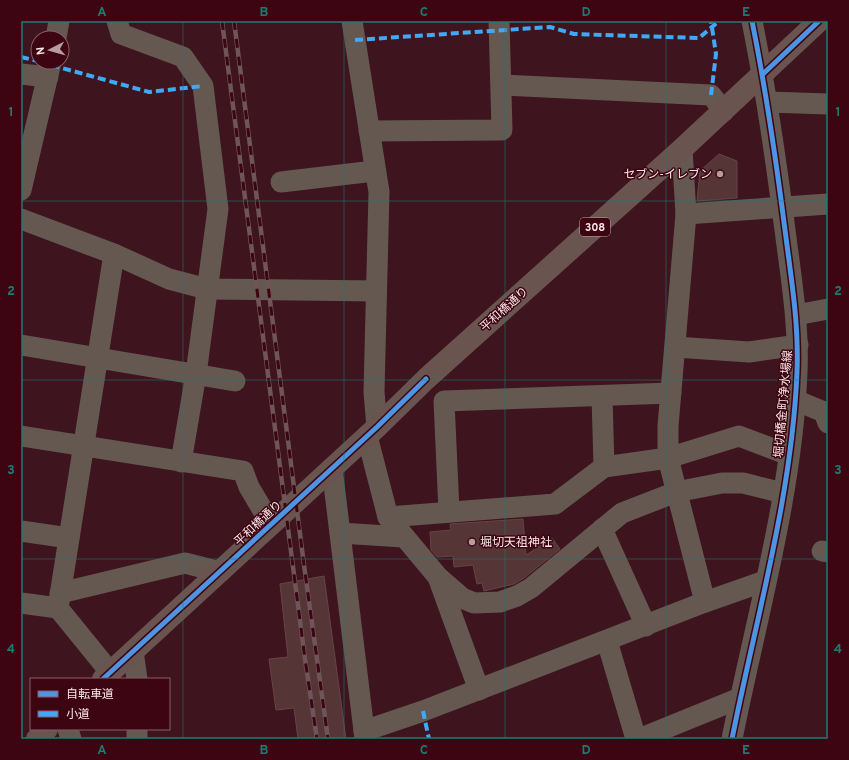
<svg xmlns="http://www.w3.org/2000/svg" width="849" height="760" font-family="Overpass,'Noto Sans JP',sans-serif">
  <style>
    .building { fill: #563537; stroke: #664446 }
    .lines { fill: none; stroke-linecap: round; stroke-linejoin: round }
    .minor { stroke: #645851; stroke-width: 21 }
    .major { stroke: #69544f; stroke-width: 22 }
    .rail-casing { stroke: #6e5558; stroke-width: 4.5 }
    .rail { stroke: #3d0511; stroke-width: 3; stroke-dasharray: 9; stroke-linecap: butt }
    .quiet { stroke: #3fa9f5; stroke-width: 4; stroke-dasharray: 8 4; stroke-linecap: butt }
    .cycleway-casing { stroke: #3d0511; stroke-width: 8 }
    .cycleway { stroke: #4d94e3; stroke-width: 5 }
    .grid { fill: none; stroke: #1b7c74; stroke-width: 1; stroke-opacity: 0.55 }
    .poi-dot { fill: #b89ca1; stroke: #3d0511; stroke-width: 1.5 }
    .labels { text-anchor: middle; stroke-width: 3; stroke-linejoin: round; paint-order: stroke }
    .shield { fill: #3d0511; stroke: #c1a2a7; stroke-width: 1 }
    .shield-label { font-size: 11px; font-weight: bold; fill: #fae6e7 }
    .poi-label { font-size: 12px; fill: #fae6e7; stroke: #3d0511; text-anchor: end }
    .street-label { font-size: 12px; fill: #fae6e7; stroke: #3d0511 }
    .neatline { fill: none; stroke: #1b7c74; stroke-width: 1.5 }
    .grid-label { font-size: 13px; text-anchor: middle; font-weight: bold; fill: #1b7c74 }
  </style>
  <rect width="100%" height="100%" fill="#3e141f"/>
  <g class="building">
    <path d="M719 154 737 161V198L697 201 700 171Z"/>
    <path d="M523 519 526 555 552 538 560 549 524 578 514 584 484 591 482 583 477 584 473 565 454 567 453 556 437 557 431 550 430 532 451 530 450 524Z"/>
    <path d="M324 576 346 739H298L294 708 276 710 269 659 288 657 280 584Z"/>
  </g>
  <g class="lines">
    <g class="minor">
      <path d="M117 21 121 34 183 57 203 86 218 209 196 374 181 462"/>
      <path d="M352 21 379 192 374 392 377 427"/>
      <path d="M56 38 59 21"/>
      <path d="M21 74 48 77"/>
      <path d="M502 85 711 95 724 111"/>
      <path d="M768 102 828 104"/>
      <path d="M369 131 502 130 499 21"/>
      <path d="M682 149 686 214 668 426V458L705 602"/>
      <path d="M281 182 374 171"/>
      <path d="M21 190 51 62"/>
      <path d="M686 214 828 204"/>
      <path d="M21 219 114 254 169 279 207 289 376 291"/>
      <path d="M796 315 828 309"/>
      <path d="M21 345 235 381"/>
      <path d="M675 347 749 352 798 345"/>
      <path d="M602 396 604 467"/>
      <path d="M795 400 824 412 828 423"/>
      <path d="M21 436 243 471 249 487 271 524"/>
      <path d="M367 436 388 517 438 577 462 598 474 603 500 602 517 596 531 588 622 513 676 492 722 483H743L783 493"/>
      <path d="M332 468 365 739"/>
      <path d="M449 511 444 401 671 393"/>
      <path d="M388 517 555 504 604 467 668 458 739 436 789 455"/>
      <path d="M602 529 646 626"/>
      <path d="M21 531 69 538"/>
      <path d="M340 533 403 537"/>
      <path d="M822 551 828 552"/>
      <path d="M439 580 479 690"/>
      <path d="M60 593 185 563 220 572"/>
      <path d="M21 603 58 608 110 672"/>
      <path d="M58 608 114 254"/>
      <path d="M607 641 636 739"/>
      <path d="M133 651 137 679"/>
      <path d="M68 729 71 739"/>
      <path d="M364 731 423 711 705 602 765 581"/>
      <path d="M137 739V729"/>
      <path d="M639 739 740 698"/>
      <path d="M732 739C756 618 792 496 797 372 799 324 791 277 785 230 776 160 766 90 752 21"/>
    </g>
    <g class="major">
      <path d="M103 679 377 427 426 379 682 149 819 21"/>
      <path d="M37 739 47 729"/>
    </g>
    <defs>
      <g id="rail">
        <path d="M222 21 305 659 317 739"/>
        <path d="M234 21 304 565 328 739"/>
      </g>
    </defs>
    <use href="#rail" class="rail-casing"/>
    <use href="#rail" class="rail"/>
    <g class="quiet">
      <path d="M355 40 550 27 574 34 699 38 719 21"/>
      <path d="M21 57 38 61"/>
      <path d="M40 62 149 92 203 86"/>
      <path d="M711 95 716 54 711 21"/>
      <path d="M423 711 429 739"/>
    </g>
    <defs>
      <g id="cycleway">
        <path d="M763 74 819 21"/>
        <path d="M103 679 377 427 426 379"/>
        <path d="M732 739C756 618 792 496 797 372 799 324 791 277 785 230 776 160 766 90 752 21"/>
      </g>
    </defs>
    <use href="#cycleway" class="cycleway-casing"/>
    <use href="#cycleway" class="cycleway"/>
  </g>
  <path class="grid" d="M183 21V739M344 21V739M505 21V739M666 21V739M21 201H828M21 380H828M21 559H828"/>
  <g class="poi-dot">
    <circle cx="720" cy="174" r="4"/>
    <circle cx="472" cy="542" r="4"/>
  </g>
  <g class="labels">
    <rect class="shield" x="580" y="218" width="30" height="18" rx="3"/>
    <g class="shield-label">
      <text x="595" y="231">308</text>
    </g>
    <g class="poi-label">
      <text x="712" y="178">セブン-イレブン</text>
      <text x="480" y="546" text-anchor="start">堀切天祖神社</text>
    </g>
    <g class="street-label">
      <text transform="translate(504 309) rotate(-42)" y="4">平和橋通り</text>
      <text transform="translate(783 404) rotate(-85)" y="4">堀切橋金町浄水場線</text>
      <text transform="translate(258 523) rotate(-43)" y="4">平和橋通り</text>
    </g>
  </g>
  <rect width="849" height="760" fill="none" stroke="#3d0511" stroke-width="44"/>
  <rect x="30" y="678" width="140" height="52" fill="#3d0511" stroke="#895f67"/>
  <rect x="38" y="691" width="20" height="6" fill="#4d94e3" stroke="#895f67"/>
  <text x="66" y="698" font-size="12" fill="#fae6e7">自転車道</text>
  <rect x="38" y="711" width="20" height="6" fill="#3fa9f5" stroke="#895f67"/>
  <text x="66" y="718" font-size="12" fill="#fae6e7">小道</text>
  <g transform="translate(50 50) rotate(264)"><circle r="19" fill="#3d0511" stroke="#895f67"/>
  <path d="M0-3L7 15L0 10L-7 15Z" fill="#b89ca1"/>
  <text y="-6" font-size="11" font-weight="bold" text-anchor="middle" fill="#fae6e7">N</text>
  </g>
  <rect x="22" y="22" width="805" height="716" class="neatline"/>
  <g class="grid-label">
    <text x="102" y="16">A</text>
    <text x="264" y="16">B</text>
    <text x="424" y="16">C</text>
    <text x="586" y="16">D</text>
    <text x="746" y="16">E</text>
    <text x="11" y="116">1</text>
    <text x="838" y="116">1</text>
    <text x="11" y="295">2</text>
    <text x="838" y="295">2</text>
    <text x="11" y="474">3</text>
    <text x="838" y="474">3</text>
    <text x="11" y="653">4</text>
    <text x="838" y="653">4</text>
    <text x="102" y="754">A</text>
    <text x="264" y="754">B</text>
    <text x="424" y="754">C</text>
    <text x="586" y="754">D</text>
    <text x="746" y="754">E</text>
  </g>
</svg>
